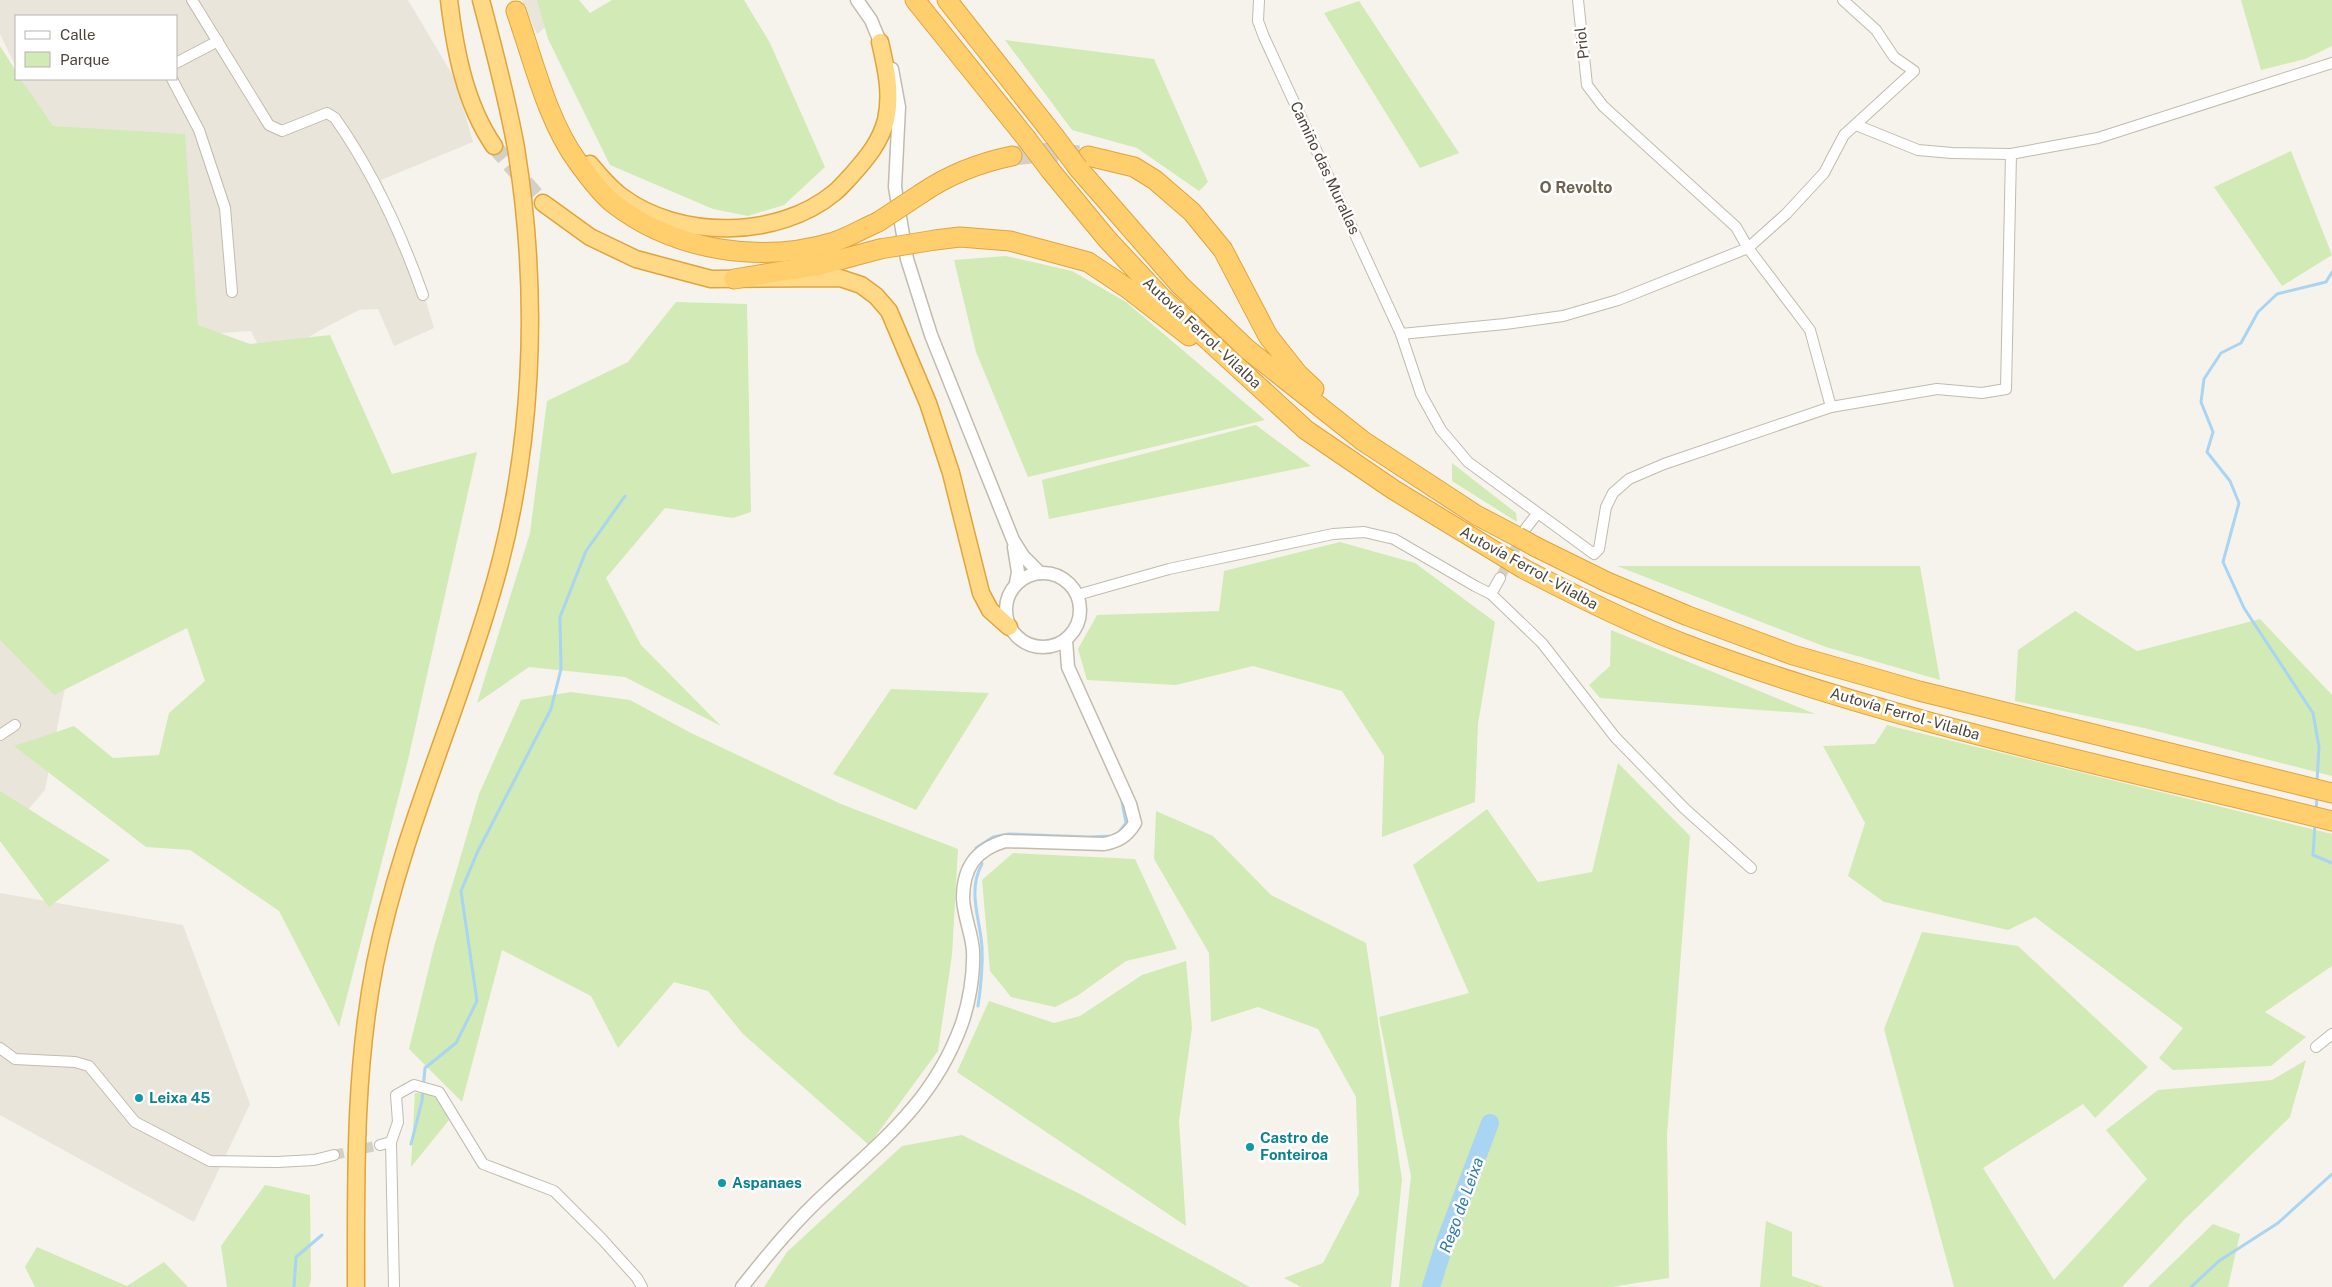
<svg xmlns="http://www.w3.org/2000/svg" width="2332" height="1287" font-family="'Public Sans',sans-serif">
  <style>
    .residential { fill: #eae5da }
    .green { fill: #d2eab5 }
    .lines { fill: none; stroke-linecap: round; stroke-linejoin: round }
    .stream { stroke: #a9d4f2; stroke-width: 3 }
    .river { stroke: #a9d4f2; stroke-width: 18 }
    .minor-tunnel { stroke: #d4d0c8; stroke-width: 10; stroke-dasharray: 10 5; stroke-linecap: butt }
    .trunk-tunnel { stroke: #d4d0c8; stroke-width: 16; stroke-dasharray: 16 8; stroke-linecap: butt }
    .motorway-tunnel { stroke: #d4d0c8; stroke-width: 19; stroke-dasharray: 19 9; stroke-linecap: butt }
    .minor-casing { stroke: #c2bbae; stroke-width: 12 }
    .tertiary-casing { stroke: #c2bbae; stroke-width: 15 }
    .trunk-casing { stroke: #e0a43c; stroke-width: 19 }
    .motorway-casing { stroke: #e0a43c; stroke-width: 21 }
    .minor { stroke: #fff; stroke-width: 10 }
    .tertiary { stroke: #fff; stroke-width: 12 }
    .trunk { stroke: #ffd985; stroke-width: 16 }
    .motorway { stroke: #ffcf6e; stroke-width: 19 }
    .motorway-bridge-casing { stroke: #e0a43c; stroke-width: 21; stroke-linecap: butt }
    .motorway-bridge { stroke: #ffcf6e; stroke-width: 19 }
    .culture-dot { fill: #0f9aa8; stroke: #fff; stroke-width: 2 }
    .labels { text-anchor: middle; stroke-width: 5; stroke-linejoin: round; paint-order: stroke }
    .street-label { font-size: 15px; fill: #4b4439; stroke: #fff }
    .culture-label { font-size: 15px; font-weight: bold; fill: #0d838f; stroke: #fff; text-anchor: start }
    .neighbourhood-label { font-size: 16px; font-weight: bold; fill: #6e6250; stroke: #fff }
    .water-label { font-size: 16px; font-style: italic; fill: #2e7ab2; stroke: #fff }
  </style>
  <rect width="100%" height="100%" fill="#f6f3ec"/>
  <g class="residential">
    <path d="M0 0H408L455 79 473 142 381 180 411 250 434 328 394 346 378 309 359 310 317 332 267 363 251 331 221 333 177 348 48 133 22 79H176V16H16V67L0 34Z"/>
    <path d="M522 0H578L537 34Z"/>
    <path d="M0 627 68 672 45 790 0 842Z"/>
    <path d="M0 893 183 925 250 1104 194 1222 0 1115Z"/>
  </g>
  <g class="green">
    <path d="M537 0H579L590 13 612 0H744L770 43 825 167 784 205 748 216 713 209 610 165 548 39Z"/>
    <path d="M2241 0H2332V46L2305 59 2261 70Z"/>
    <path d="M1359 1 1459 153 1420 168 1324 13Z"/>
    <path d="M1005 40 1154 59 1208 182 1199 191 1137 148 1072 130Z"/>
    <path d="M0 46 16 71V79H21L53 126 185 134 198 325 250 344 330 335 392 474 477 452 408 760 339 1027 279 911 190 850 146 847 14 746 74 726 113 758 159 755 169 713 205 681 187 628 54 695 0 640Z"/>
    <path d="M2291 151 2332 255 2282 286 2214 187Z"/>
    <path d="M1006 256 1072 271 1126 302 1265 420 1028 477 976 352 954 260Z"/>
    <path d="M676 302 747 304 751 512 733 518 665 508 606 578 641 645 721 726 625 677 529 667 477 703 530 533 547 401 628 362Z"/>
    <path d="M1256 425 1311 466 1049 519 1042 480Z"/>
    <path d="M1452 463 1516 513 1517 522 1452 481Z"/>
    <path d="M1340 542 1415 563 1495 622 1478 724 1475 802 1382 837 1384 756 1342 691 1253 666 1176 685 1087 680 1078 649 1097 615 1219 611 1224 571Z"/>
    <path d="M1617 566H1920L1940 680 1826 647Z"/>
    <path d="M2075 611 2137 651 2260 619 2332 695V776L2144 728 2015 701 2018 650Z"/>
    <path d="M1611 630 1815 714 1600 698 1589 685 1610 666Z"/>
    <path d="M891 689 989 693 916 810 833 774Z"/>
    <path d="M571 692 630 700 689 732 841 804 958 849 952 955 938 1051 869 1145 743 1034 708 991 674 982 618 1048 591 996 502 950 462 1102 409 1049 434 947 479 794 521 700Z"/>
    <path d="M1887 725 2332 834V966L2265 1012 2306 1037 2271 1066 2173 1070 2159 1058 2183 1028 2035 917 2008 930 1884 902 1848 876 1865 823 1823 746 1875 744Z"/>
    <path d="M1618 763 1690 836 1667 1135 1669 1278 1611 1287H1399L1411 1176 1379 1017 1469 993 1413 865 1487 809 1538 882 1592 872Z"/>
    <path d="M0 791 110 860 49 907 0 841Z"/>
    <path d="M1156 811 1213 836 1271 895 1366 943 1402 1179 1391 1287H1301L1284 1278 1323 1263 1359 1194 1356 1097 1318 1029 1258 1007 1211 1022 1209 953 1154 859Z"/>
    <path d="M1013 853 1135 859 1177 949 1126 961 1077 996 1055 1007 1011 997 990 971 982 880Z"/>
    <path d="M1922 932 2018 946 2148 1067 2095 1118 2083 1104 1983 1168 2054 1280 2147 1179 2106 1130 2158 1090 2272 1080 2306 1060 2290 1117 2184 1220 2122 1287H1954L1884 1029Z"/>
    <path d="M1186 961 1192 1028 1179 1121 1186 1226 957 1072 989 1001 1054 1023 1080 1016 1142 975Z"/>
    <path d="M415 1093 434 1094 449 1120 411 1167Z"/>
    <path d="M962 1135 1080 1194 1250 1287H764L787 1252 902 1146Z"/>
    <path d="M265 1185 310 1195 311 1280 309 1287H227L221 1246Z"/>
    <path d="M1766 1221 1792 1232V1276L1824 1287H1760Z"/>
    <path d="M2213 1224 2240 1234 2228 1287H2148Z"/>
    <path d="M37 1247 127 1286 164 1262 188 1287H35L25 1267Z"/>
  </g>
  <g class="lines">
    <g class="stream">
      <path d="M2317 782 2319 747 2313 713 2244 608 2223 562 2239 503 2230 481 2207 452 2213 432 2201 402 2204 379 2221 353 2241 343 2258 312 2277 294 2326 282 2332 272"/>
      <path d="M2316 812 2317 796"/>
      <path d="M2315 823 2313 855 2332 863"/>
      <path d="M978 851 976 848 993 837 1009 834 1089 837 1112 836 1119 832 1126 823 1122 802"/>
      <path d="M978 1006C981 986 983 967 982 947 980 918 967 891 982 864L980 857"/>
      <path d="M411 1144 422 1101 425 1068 456 1043 477 1001 461 891 477 853 551 709 561 669 560 617 586 551 625 496"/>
      <path d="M294 1287 296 1257 322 1235"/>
      <path d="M2191 1287 2219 1261 2278 1223 2332 1174"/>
    </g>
    <path class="river" d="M1431 1287 1446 1239 1490 1123"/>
    <g class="minor-tunnel">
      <path d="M1500 578 1522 536"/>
      <path d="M334 1155 380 1145"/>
    </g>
    <path class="trunk-tunnel" d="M494 146 543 203"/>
    <path class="motorway-tunnel" d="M1012 156 1050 152 1079 155"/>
    <defs>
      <g id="minor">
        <path d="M192 0 269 125 282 131 327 113 335 118C373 172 401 233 423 295"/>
        <path d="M1259 0 1258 21 1264 37 1401 334 1421 394 1441 430 1468 462 1594 554 1599 549 1606 507 1613 493 1629 479 1664 464 1831 407 1937 389 1982 393 2006 389 2011 154"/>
        <path d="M1578 0 1587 85 1603 106 1736 227 1748 248 1810 330 1831 407"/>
        <path d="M176 63 218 41"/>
        <path d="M172 79 199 130 225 208 232 292"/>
        <path d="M1856 125 1918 150 1952 153 2011 154 2098 138 2332 63"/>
        <path d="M1401 334 1505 324 1563 316 1618 300 1748 248 1786 214 1824 173 1844 135 1914 71 1894 57 1876 30 1843 0"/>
        <path d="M1526 528 1537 514"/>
        <path d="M1491 594 1500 578"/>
        <path d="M1077 595 1169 569 1333 534 1364 532 1394 539 1475 586 1491 594 1542 643 1615 737 1685 809 1751 868"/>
        <path d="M0 735 15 725"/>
        <path d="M2316 1047 2332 1034"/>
        <path d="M0 1048 15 1059 75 1062 89 1066 135 1122 210 1161 277 1162 314 1160 334 1155"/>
        <path d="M391 1142 398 1122 396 1095 414 1085 439 1092 483 1164 554 1191 602 1239 637 1278 642 1287"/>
        <path d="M380 1145 391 1142 394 1287"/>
      </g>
      <g id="tertiary">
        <path d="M857 0 871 20 883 49"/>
        <path d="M892 69 899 107 895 187 907 259 931 335 1013 540 1023 556 1040 573"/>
        <path d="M1014 547 1018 572 1016 583"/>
        <circle cx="1043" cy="610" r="37"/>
        <path d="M742 1287C769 1253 796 1220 828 1191 884 1139 933 1101 961 1026 969 1004 974 975 973 951 972 934 964 917 963 899 963 868 975 850 1005 841L1104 844C1119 841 1127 836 1135 823L1130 804 1068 667 1066 640"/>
      </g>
      <g id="trunk">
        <path d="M449 0C455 50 465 104 494 146"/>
        <path d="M590 164C599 175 609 187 621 196 679 240 778 239 834 193 840 188 845 182 850 177 866 159 880 143 886 120 892 93 886 68 880 42"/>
        <path d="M543 203 590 237 636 259 677 270 711 279 840 278 861 285 876 296 889 311 928 403 951 473 981 593 990 610 1009 627"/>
        <path d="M356 1287C356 1179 354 1071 375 964 400 838 454 722 490 599 534 454 540 297 516 148 507 98 494 49 481 0"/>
      </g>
      <g id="motorway">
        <path d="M915 0 1026 138"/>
        <path d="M947 0 1055 137"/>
        <path d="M516 11C533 59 547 120 577 161 587 175 601 194 614 204 675 251 761 264 834 242 849 237 864 228 878 222"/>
        <path d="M1088 156 1134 167 1155 180 1192 212 1223 250 1268 336 1298 374 1314 389"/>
        <path d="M1078 168 1180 285 1247 349 1363 441 1476 515 1518 537"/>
        <path d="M1050 170 1107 239 1161 297 1306 430 1394 490 1506 558"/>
        <path d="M922 193C950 174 978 163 1012 156"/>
        <path d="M935 240 960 237 1010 241 1088 262 1127 288 1189 336"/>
        <path d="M734 279 820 265 880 249"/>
        <path d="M1536 547 1607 582 1688 616 1793 655 1919 691 2332 793"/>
        <path d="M1524 569C1576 596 1628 622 1682 643 1892 723 2114 767 2332 821"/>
      </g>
    </defs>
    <use href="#minor" class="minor-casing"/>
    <use href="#tertiary" class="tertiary-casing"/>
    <use href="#trunk" class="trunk-casing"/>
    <use href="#motorway" class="motorway-casing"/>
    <use href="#minor" class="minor"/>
    <use href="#tertiary" class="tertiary"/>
    <use href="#trunk" class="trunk"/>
    <use href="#motorway" class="motorway"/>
    <defs>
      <g id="motorway-bridge">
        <path d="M1055 137 1078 168"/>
        <path d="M1026 138 1050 170"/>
        <path d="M878 222 922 193"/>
        <path d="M880 249 935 240"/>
        <path d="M1518 537 1536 547"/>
        <path d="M1506 558 1524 569"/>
      </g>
    </defs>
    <use href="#motorway-bridge" class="motorway-bridge-casing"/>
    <use href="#motorway-bridge" class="motorway-bridge"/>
  </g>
  <g class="culture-dot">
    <circle cx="139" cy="1098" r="5"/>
    <circle cx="1250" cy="1147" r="5"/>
    <circle cx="722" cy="1183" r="5"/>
  </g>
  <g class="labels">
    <g class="street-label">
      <text transform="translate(1582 43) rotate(-96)" y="5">Priol</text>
      <text transform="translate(1325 168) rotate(65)" y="5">Camiño das Murallas</text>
      <text transform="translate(1202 333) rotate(43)" y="5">Autovía Ferrol - Vilalba</text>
      <text transform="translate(1529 568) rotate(29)" y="5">Autovía Ferrol - Vilalba</text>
      <text transform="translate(1905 714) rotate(16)" y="5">Autovía Ferrol - Vilalba</text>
    </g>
    <g class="culture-label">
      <text x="149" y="1103">Leixa 45</text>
      <text x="1260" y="1143">Castro de<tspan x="1260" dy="17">Fonteiroa</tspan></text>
      <text x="732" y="1188">Aspanaes</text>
    </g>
    <g class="neighbourhood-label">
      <text x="1576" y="193">O Revolto</text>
    </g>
    <g class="water-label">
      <text transform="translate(1461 1205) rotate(-70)" y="6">Rego de Leixa</text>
    </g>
  </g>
  <rect x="15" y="15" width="162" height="65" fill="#ffffff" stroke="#b7b4b0"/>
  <rect x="25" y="31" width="25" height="8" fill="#ffffff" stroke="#b7b4b0"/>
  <text x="60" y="40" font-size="15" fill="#4b4439">Calle</text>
  <rect x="25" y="52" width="25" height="15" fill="#d2eab5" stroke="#b7b4b0"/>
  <text x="60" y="65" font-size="15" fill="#4b4439">Parque</text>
</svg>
